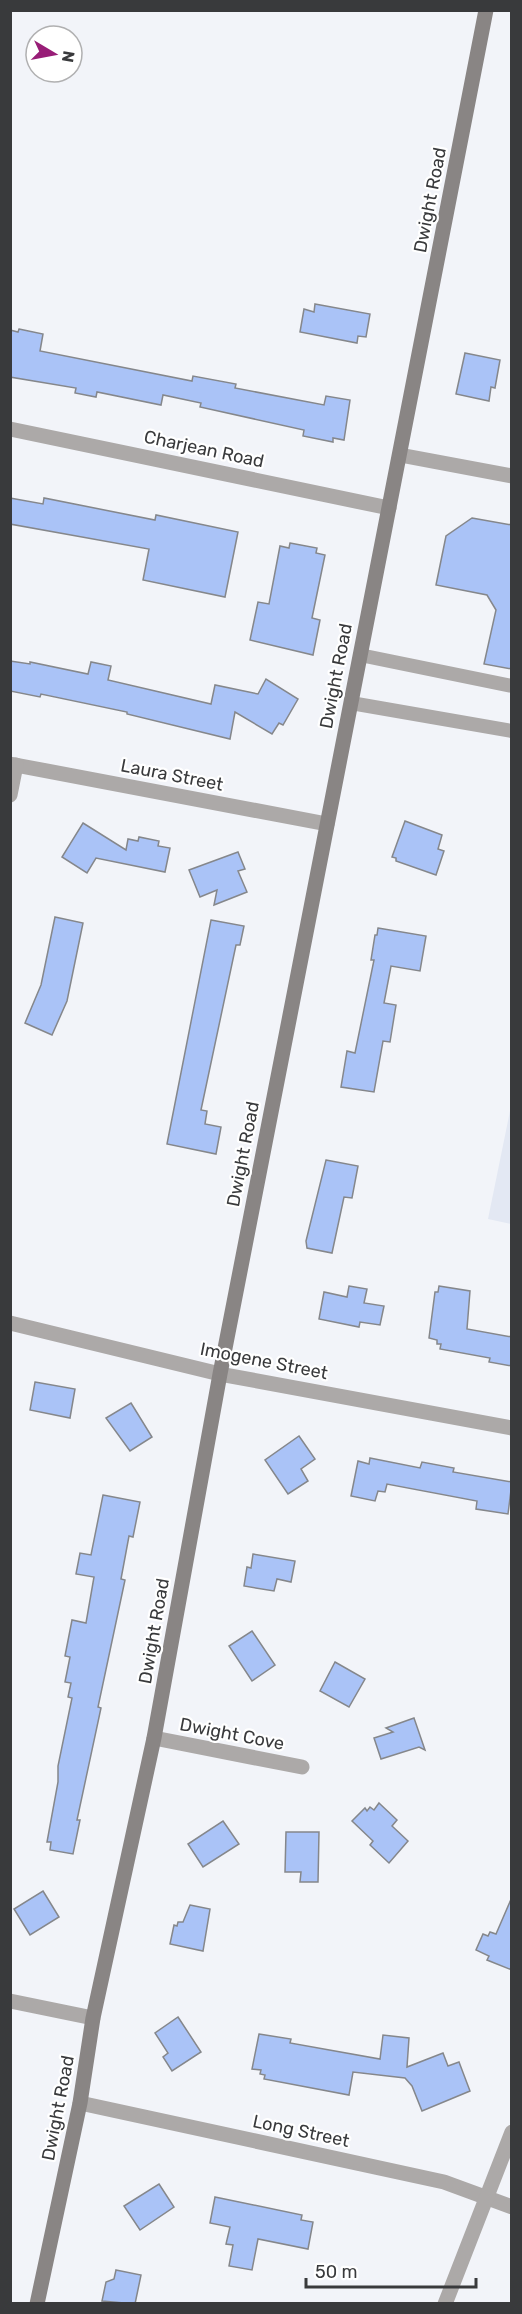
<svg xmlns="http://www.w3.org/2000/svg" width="522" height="2314" font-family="Rubik,sans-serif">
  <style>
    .built { fill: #e3e8f3 }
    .building { fill: #aac3f7; stroke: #85878b; stroke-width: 1.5 }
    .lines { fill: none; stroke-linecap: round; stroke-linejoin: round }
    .lane { stroke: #aca9a8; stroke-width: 14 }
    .street { stroke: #aca9a8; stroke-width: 15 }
    .secondary { stroke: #898584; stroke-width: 15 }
    .labels { text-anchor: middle; stroke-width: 4.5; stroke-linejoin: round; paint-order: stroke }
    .street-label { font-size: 18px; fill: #393a3c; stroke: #fff }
  </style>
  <rect width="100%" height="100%" fill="#f2f4f9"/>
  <path class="built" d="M511 1106V1224L488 1219Z"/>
  <g class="building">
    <path d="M315 304 370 314 366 337 358 336 357 343 300 332 304 309 314 312Z"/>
    <path d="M19 329 43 334 40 351 192 381 193 376 236 384 235 388 324 405 326 396 350 400 344 440 333 438V442L303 436 304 430 200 407 201 403 163 395 161 405 97 392 96 397 75 393 76 388 10 377V330L18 332Z"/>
    <path d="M465 353 500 360 495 388 491 387 489 401 456 394Z"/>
    <path d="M10 498 43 504 44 498 155 520 156 515 238 532 225 597 143 580 149 549 10 524Z"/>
    <path d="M472 518 512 525V669L484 664 496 610 487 595 436 585 446 536Z"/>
    <path d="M290 543 317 548 316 553 325 555 312 618 320 620 313 655 250 640 258 602 269 604 280 546 289 548Z"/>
    <path d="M10 661 30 664V662L88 674 91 662 111 666 108 680 211 704 215 685 258 694 266 679 298 699 283 725 279 723 272 734 235 712 230 739 127 714V712L41 694 40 697 10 691Z"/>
    <path d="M405 821 442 835 438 849 444 851 436 875 396 861V858L392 857Z"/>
    <path d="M83 823 126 850 128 839 138 841 139 837 159 841 158 846 170 848 165 872 96 858 87 873 62 857Z"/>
    <path d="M238 852 245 869 238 871 247 892 214 905 217 890 200 897 189 870Z"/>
    <path d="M55 917 83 923 67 1001 52 1035 25 1023 41 985Z"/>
    <path d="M211 920 244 926 240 945H236L201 1110 207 1111 205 1124 221 1127 216 1154 167 1144Z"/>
    <path d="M378 928 426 936 420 971 391 966 384 1003 396 1005 390 1042 383 1041 374 1092 341 1087 347 1051 355 1053 374 960H371L375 935H377Z"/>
    <path d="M326 1160 358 1166 352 1198 344 1197 332 1253 307 1248 306 1241Z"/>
    <path d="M349 1286 367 1289 364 1303 384 1306 380 1325 360 1322 359 1327 319 1319 324 1292 347 1297Z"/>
    <path d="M439 1286 470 1291 467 1329 512 1337V1366L489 1362 490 1358 440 1349 441 1344H437V1340L429 1338 435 1292H438Z"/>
    <path d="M35 1382 75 1389 70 1418 30 1410Z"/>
    <path d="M131 1403 152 1437 130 1451 106 1418Z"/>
    <path d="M299 1436 315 1459 301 1469 308 1481 288 1494 265 1460Z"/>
    <path d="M370 1458 420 1468 422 1462 454 1468 453 1472 512 1482 508 1514 476 1509 477 1501 387 1484 385 1492 378 1491 375 1501 351 1496 358 1461 369 1464Z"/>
    <path d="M103 1495 140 1502 133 1537 129 1536 121 1579 125 1580 98 1707 101 1708 77 1820H80L73 1854 50 1850 51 1842H47L58 1782V1766L72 1698 68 1697 71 1683 65 1682 70 1657 65 1656 72 1620 86 1623 94 1577 76 1574 80 1553 91 1555Z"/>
    <path d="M253 1554 295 1561 291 1582 277 1579 274 1591 244 1586 247 1567 251 1568Z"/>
    <path d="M252 1631 275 1665 252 1681 229 1646Z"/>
    <path d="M335 1662 365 1679 349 1707 320 1691Z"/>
    <path d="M414 1718 425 1750 419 1747 381 1759 374 1738 393 1732 386 1728Z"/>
    <path d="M379 1803 397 1820 392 1826 408 1841 389 1863 370 1845 373 1841 352 1821 365 1808 367 1811 370 1807 374 1810Z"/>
    <path d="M223 1821 239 1844 203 1867 188 1844Z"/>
    <path d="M286 1832H319L318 1882H300L301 1872H285Z"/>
    <path d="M43 1891 59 1917 30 1935 14 1909Z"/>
    <path d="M512 1897V1970L487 1960 489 1956 476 1950 483 1934 488 1936 490 1932 496 1934Z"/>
    <path d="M190 1905 210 1909 203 1951 170 1944 174 1925 177 1926 178 1922H183Z"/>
    <path d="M178 2017 201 2052 172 2071 163 2057 168 2053 155 2033Z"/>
    <path d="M259 2034 291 2039 290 2043 380 2059 383 2035 409 2038 407 2067 443 2053 448 2066 459 2062 470 2091 422 2111 412 2086 405 2078 353 2072 349 2095 264 2079 265 2075 260 2074 261 2070 252 2069Z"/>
    <path d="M159 2184 174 2207 140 2230 124 2206Z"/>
    <path d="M215 2197 302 2215 301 2220 313 2222 308 2249 258 2239 252 2270 229 2266 233 2245 226 2244 230 2227 210 2223Z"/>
    <path d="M116 2270 141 2275 135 2304 102 2301 106 2282 114 2279Z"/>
  </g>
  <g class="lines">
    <g class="lane">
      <path d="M360 655 512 686"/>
      <path d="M351 703 512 731"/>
    </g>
    <g class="street">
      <path d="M10 429 389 508"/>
      <path d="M400 455 512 476"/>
      <path d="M10 764 327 824"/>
      <path d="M10 795 16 765"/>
      <path d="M10 1323 220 1374 512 1428"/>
      <path d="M154 1738 302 1767"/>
      <path d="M10 2001 93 2018"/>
      <path d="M80 2103 444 2182 512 2207"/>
      <path d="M445 2304 512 2132"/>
    </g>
    <path class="secondary" d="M37 2304 80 2103 93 2018 154 1738 220 1374 486 10"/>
  </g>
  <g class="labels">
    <g class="street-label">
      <text transform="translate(430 200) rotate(-79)" y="6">Dwight Road</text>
      <text transform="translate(204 449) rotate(12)" y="6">Charjean Road</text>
      <text transform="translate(336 676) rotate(-79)" y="6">Dwight Road</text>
      <text transform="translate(172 775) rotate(11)" y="6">Laura Street</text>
      <text transform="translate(243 1154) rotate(-79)" y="6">Dwight Road</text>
      <text transform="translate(264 1361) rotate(11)" y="6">Imogene Street</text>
      <text transform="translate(154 1631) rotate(-80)" y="6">Dwight Road</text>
      <text transform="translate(232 1734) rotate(11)" y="6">Dwight Cove</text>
      <text transform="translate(58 2108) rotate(-79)" y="6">Dwight Road</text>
      <text transform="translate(301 2131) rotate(12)" y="6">Long Street</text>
    </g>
  </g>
  <rect width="522" height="2314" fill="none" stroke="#393a3c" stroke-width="24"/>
  <g transform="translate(54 54) rotate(100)"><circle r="28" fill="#ffffff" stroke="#b0b0b1" stroke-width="1.5"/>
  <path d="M0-4.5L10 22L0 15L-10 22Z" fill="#981d77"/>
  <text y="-9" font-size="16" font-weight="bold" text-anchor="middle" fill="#393a3c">N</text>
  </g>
  <path d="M306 2278v9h170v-9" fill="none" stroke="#393a3c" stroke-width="3"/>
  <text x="315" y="2278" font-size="18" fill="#393a3c" stroke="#ffffff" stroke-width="4.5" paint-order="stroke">50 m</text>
</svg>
